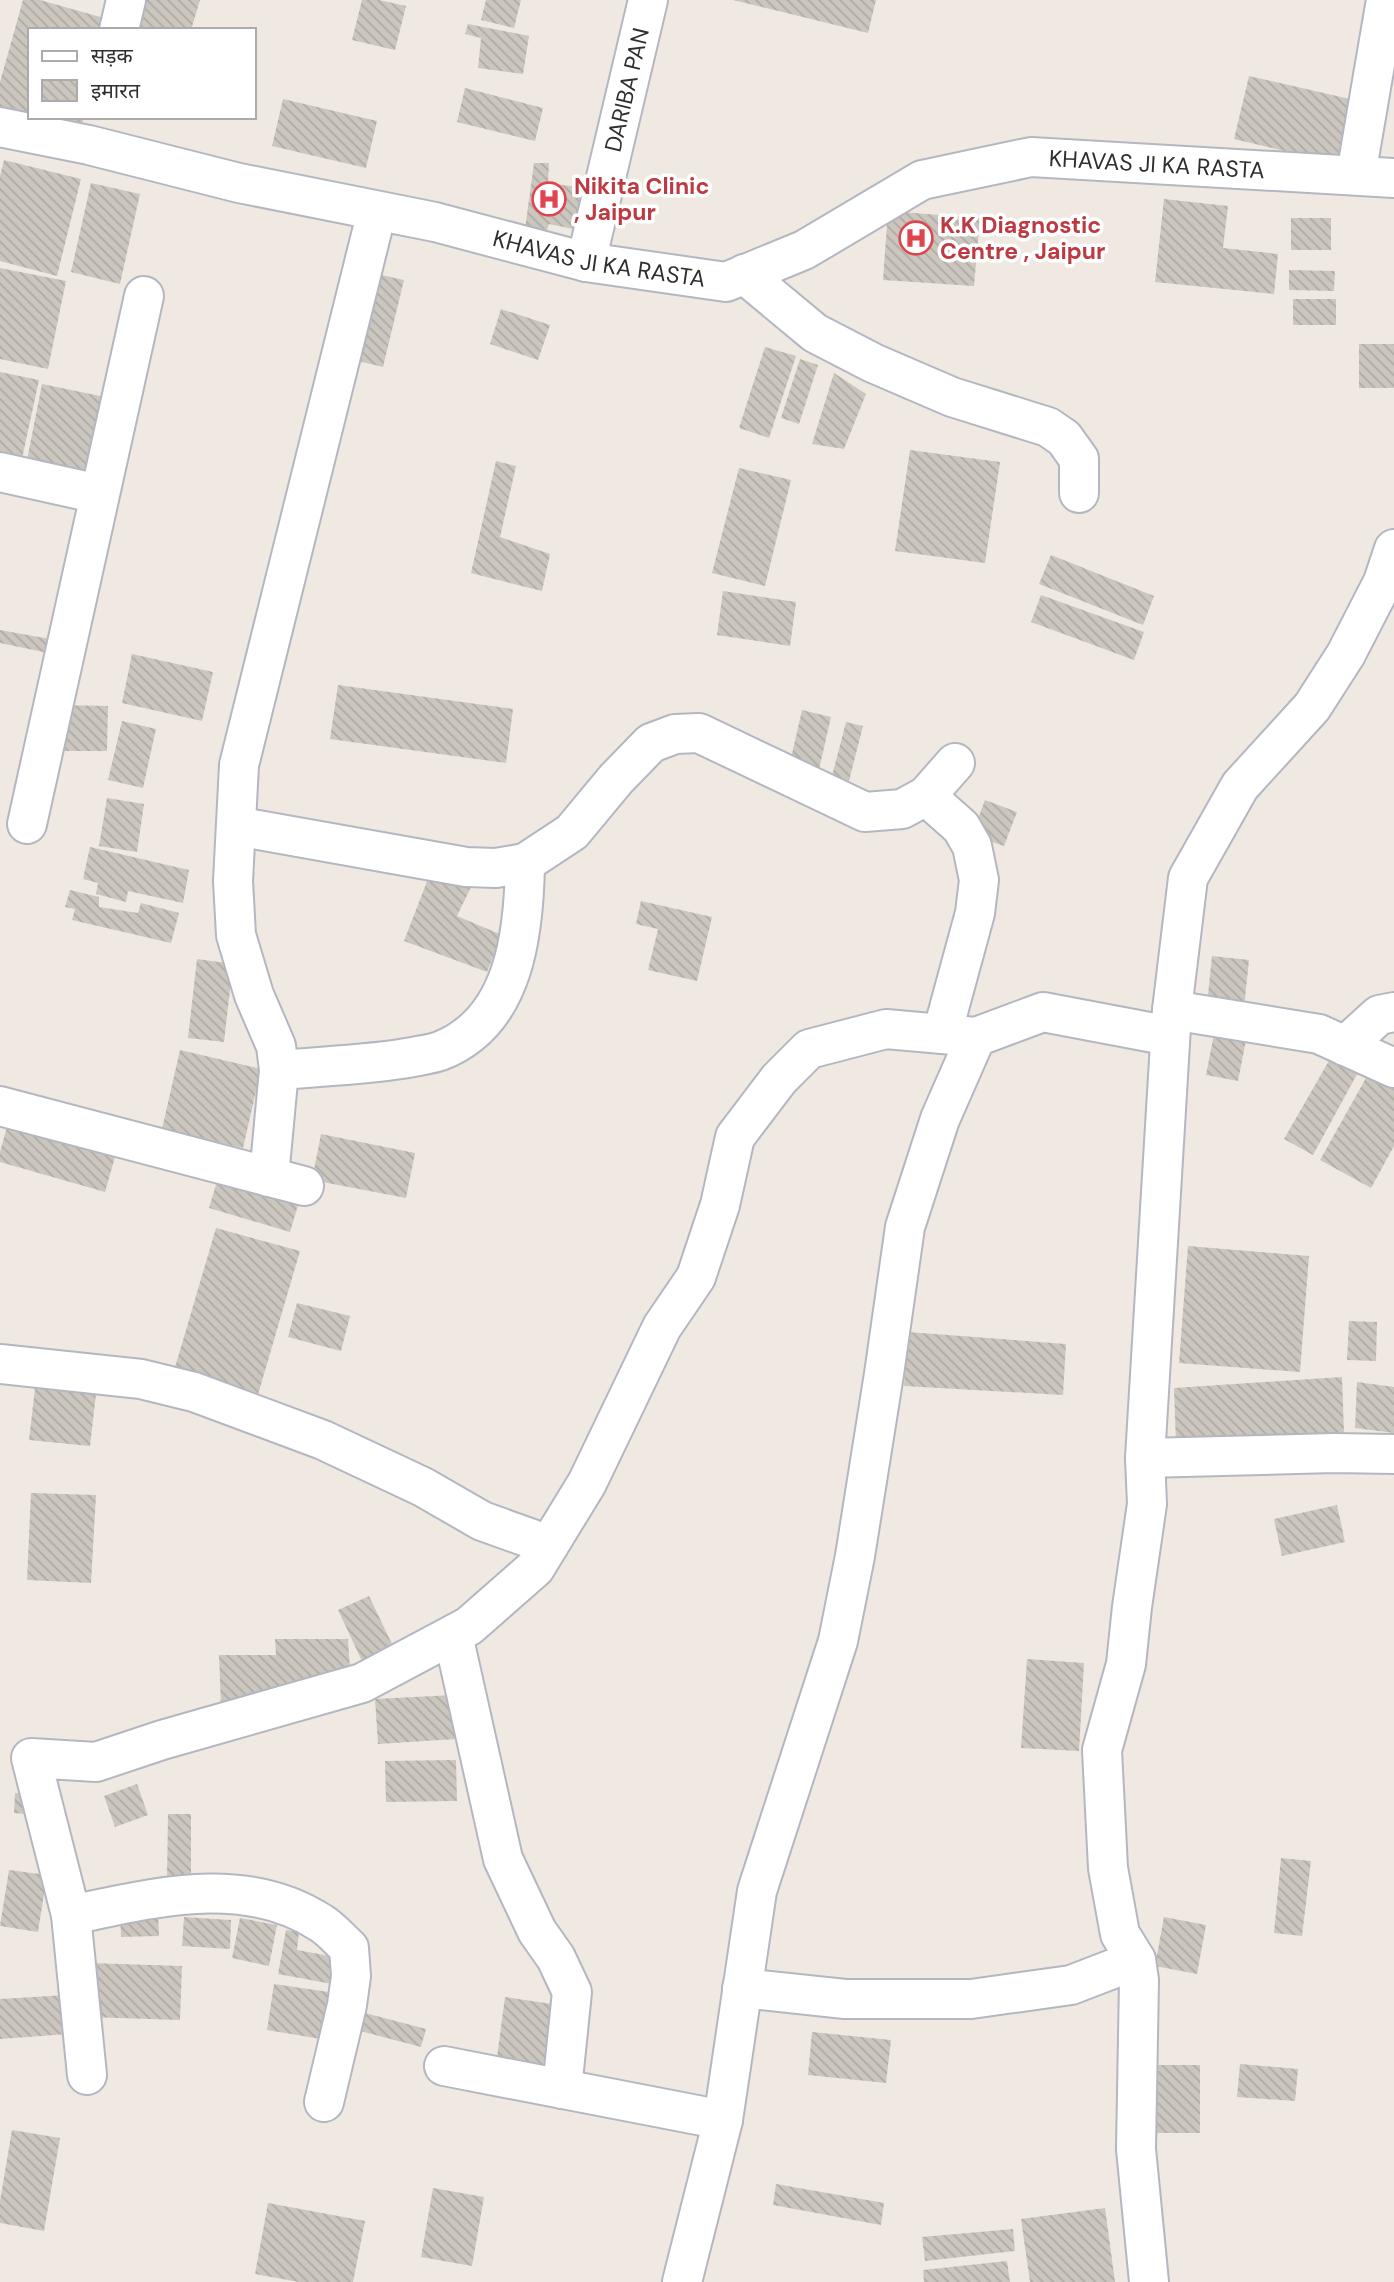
<svg xmlns="http://www.w3.org/2000/svg" width="1394" height="2282" font-family="'DM Sans','Noto Sans Devanagari',sans-serif">
  <style>
    .building { fill: url(#building-back-hatch) }
    .lines { fill: none; stroke-linecap: round; stroke-linejoin: round }
    .street-casing { stroke: #b4b7c1; stroke-width: 42 }
    .street { stroke: #fff; stroke-width: 38 }
    .labels { text-anchor: middle; stroke-width: 7; stroke-linejoin: round; paint-order: stroke }
    .street-label { font-size: 23px; fill: #2e2e2e; stroke: #fff }
    .health-label { font-size: 23px; font-weight: bold; fill: #be3a42; stroke: #fff; text-anchor: start }
  </style>
  <defs>
    <pattern id="building-back-hatch" width="6" height="6" patternUnits="userSpaceOnUse" patternTransform="scale(1.75)"><rect width="6" height="6" fill="#cbc7bf"/><path d="M-1 5l2 2M0 0l6 6M5-1l2 2" fill="none" stroke="#afaba4"/></pattern>
  </defs>
  <rect width="100%" height="100%" fill="#efe9e1"/>
  <g class="building">
    <path d="M23 0H40L111 20 109 30H30V116L0 107V82Z"/>
    <path d="M138 0H200L191 30H129Z"/>
    <path d="M362 0H379L406 6 395 50 352 40Z"/>
    <path d="M486 0H521L514 28 481 20Z"/>
    <path d="M733 0H876L868 33Z"/>
    <path d="M468 24 529 36 523 74 478 68 481 38 465 34Z"/>
    <path d="M1249 76 1363 102 1348 166 1234 139Z"/>
    <path d="M465 88 543 108 535 141 457 122Z"/>
    <path d="M283 99 377 121 366 168 272 146Z"/>
    <path d="M39 117H84L80 130Z"/>
    <path d="M4 160 81 179 57 276 0 261V176Z"/>
    <path d="M534 163H549L548 183 585 188 583 231 549 224 546 233 525 229Z"/>
    <path d="M91 183 140 194 120 284 71 272Z"/>
    <path d="M1164 199 1228 206 1223 248 1278 254 1274 294 1155 282Z"/>
    <path d="M888 211 980 218 974 286 883 280Z"/>
    <rect x="1291" y="218" width="40" height="32"/>
    <path d="M0 268 66 281 48 369 0 359Z"/>
    <path d="M1289 270 1335 271 1334 291 1289 290Z"/>
    <path d="M377 274 404 280 383 367 354 360Z"/>
    <rect x="1293" y="299" width="43" height="26"/>
    <path d="M501 309 550 325 538 360 490 344Z"/>
    <rect x="1359" y="344" width="35" height="44"/>
    <path d="M765 347 796 356 769 438 739 428Z"/>
    <path d="M800 359 818 365 799 424 781 418Z"/>
    <path d="M0 372 39 380 20 468 0 464Z"/>
    <path d="M834 373 866 394 844 449 812 444Z"/>
    <path d="M42 384 105 397 88 483 25 470Z"/>
    <path d="M910 450 1000 462 985 563 895 551Z"/>
    <path d="M496 461 516 466 500 537 550 554 542 591 471 573Z"/>
    <path d="M739 468 791 480 765 586 712 573Z"/>
    <path d="M1051 555 1154 596 1143 625 1039 584Z"/>
    <path d="M723 591 796 602 790 646 717 635Z"/>
    <path d="M1041 595 1144 632 1134 660 1031 622Z"/>
    <path d="M0 630 50 639 48 653 0 643Z"/>
    <path d="M132 654 213 672 202 721 122 703Z"/>
    <path d="M338 685 513 709 506 763 330 739Z"/>
    <path d="M59 705 108 706 107 751H58Z"/>
    <path d="M802 710 831 717 818 774 789 767Z"/>
    <path d="M122 721 156 729 143 788 108 780Z"/>
    <path d="M846 722 863 726 849 781 832 776Z"/>
    <path d="M107 798 144 804 137 852 99 846Z"/>
    <path d="M985 800 1017 812 1004 846 972 835Z"/>
    <path d="M90 847 189 870 183 903 128 891 126 902 96 894 98 883 83 879Z"/>
    <path d="M433 866 473 883 457 916 502 935 487 972 404 941Z"/>
    <path d="M70 890 99 897V907L138 913 141 903 179 913 171 943 72 920 75 909 65 907Z"/>
    <path d="M641 901 712 917 697 981 648 970 658 929 636 924Z"/>
    <path d="M1212 956 1249 960 1244 1008 1207 1004Z"/>
    <path d="M197 959 233 964 224 1042 188 1038Z"/>
    <path d="M1216 1024 1248 1030 1238 1081 1206 1075Z"/>
    <path d="M180 1050 261 1069 243 1148 162 1129Z"/>
    <path d="M1334 1052 1361 1067 1313 1155 1284 1139Z"/>
    <path d="M1371 1069 1394 1082V1146L1371 1188 1320 1160Z"/>
    <path d="M9 1119 117 1150 105 1192 0 1162V1152Z"/>
    <path d="M321 1134 415 1153 406 1198 312 1180Z"/>
    <path d="M218 1178 299 1202 290 1232 209 1208Z"/>
    <path d="M216 1228 300 1251 255 1405 171 1381Z"/>
    <path d="M1188 1246 1309 1256 1300 1372 1179 1363Z"/>
    <path d="M297 1303 350 1316 341 1351 288 1337Z"/>
    <path d="M1349 1321 1377 1322 1376 1361 1347 1360Z"/>
    <path d="M908 1332 1066 1344 1063 1395 904 1386Z"/>
    <path d="M1342 1377 1344 1433 1176 1444 1174 1388Z"/>
    <path d="M1357 1382 1394 1387V1433L1355 1428Z"/>
    <path d="M35 1388 96 1394 90 1446 29 1440Z"/>
    <path d="M31 1493 96 1495 91 1583 27 1580Z"/>
    <path d="M1337 1505 1345 1542 1282 1556 1274 1519Z"/>
    <path d="M369 1596 393 1646 362 1661 338 1610Z"/>
    <path d="M275 1639H348L350 1670 221 1707 219 1655H276Z"/>
    <path d="M1027 1659 1084 1663 1079 1751 1021 1748Z"/>
    <path d="M453 1695 456 1739 378 1744 375 1699Z"/>
    <path d="M456 1760 457 1801 386 1802 385 1761Z"/>
    <path d="M137 1784 148 1815 115 1827 104 1796Z"/>
    <path d="M15 1793 26 1794 25 1814 14 1813Z"/>
    <path d="M168 1814H191V1877H167Z"/>
    <path d="M1281 1858 1311 1861 1302 1936 1274 1933Z"/>
    <path d="M9 1870 47 1875 38 1932 0 1926Z"/>
    <path d="M158 1913 159 1936 121 1937 120 1915Z"/>
    <path d="M184 1917 231 1920 230 1949 182 1946Z"/>
    <path d="M1164 1917 1206 1925 1197 1974 1155 1966Z"/>
    <path d="M240 1918 277 1925 269 1966 232 1958Z"/>
    <path d="M286 1930 299 1932 297 1950 335 1957 332 1984 278 1974Z"/>
    <path d="M89 1963 182 1966 180 2020 87 2017Z"/>
    <path d="M274 1984 329 1992 321 2039 267 2030Z"/>
    <path d="M66 1995 68 2034 0 2039V1999Z"/>
    <path d="M505 1997 552 2004 543 2071 496 2065Z"/>
    <path d="M365 2013 426 2029 421 2047 360 2031Z"/>
    <path d="M812 2032 891 2040 886 2083 808 2075Z"/>
    <path d="M1240 2064 1298 2069 1295 2101 1237 2097Z"/>
    <rect x="1147" y="2065" width="53" height="68"/>
    <path d="M12 2130 60 2138 44 2231 0 2223V2201Z"/>
    <path d="M776 2184 884 2203 881 2225 773 2205Z"/>
    <path d="M433 2188 484 2197 472 2266 421 2257Z"/>
    <path d="M268 2203 365 2221 353 2282H299L255 2274Z"/>
    <path d="M1105 2208 1115 2282H1030L1021 2219Z"/>
    <path d="M1013 2229 1015 2251 925 2261 922 2237Z"/>
    <path d="M1007 2261 1010 2282H924L923 2270Z"/>
  </g>
  <g class="lines">
    <defs>
      <g id="street">
        <path d="M119 30 126 0"/>
        <path id="s1" d="M0 127 89 145 239 183 435 222 586 262 726 282 804 250 922 180 1031 157 1394 178"/>
        <path d="M1356 175 1386 0"/>
        <path id="s2" d="M586 262 648 0"/>
        <path d="M744 274 815 333 873 363 952 397 1048 427 1064 438 1079 459V493"/>
        <path d="M0 472 99 494"/>
        <path d="M926 796 961 827 972 846 979 880 975 913 942 1034"/>
        <path d="M27 824 144 296"/>
        <path d="M236 826 466 867 496 868 525 863 572 832 616 779 651 743 675 734 699 733 865 812 902 809 926 796 955 763"/>
        <path d="M1172 1010 1319 1034 1394 1068"/>
        <path d="M1345 1046 1379 1015 1394 1012"/>
        <path d="M279 1070C324 1066 369 1065 413 1057 422 1055 432 1054 440 1051 515 1022 524 933 525 863"/>
        <path d="M0 1106 304 1186"/>
        <path d="M269 1177 279 1070 276 1046 254 995 236 935 233 881 239 765 377 211"/>
        <path d="M0 1364 141 1379 194 1392 323 1440 423 1487 482 1521 549 1545"/>
        <path d="M1145 1458 1334 1453 1394 1454"/>
        <path d="M453 1635 503 1859 537 1931 556 1958 572 1992 562 2089"/>
        <path d="M71 1915C154 1898 244 1873 321 1923 331 1929 340 1940 349 1948L351 1976 347 2005 324 2102"/>
        <path d="M742 1988 845 1999H971L1071 1985 1136 1960"/>
        <path d="M444 2066 723 2120"/>
        <path d="M87 2075 71 1915 31 1758 96 1762 162 1740 362 1683 469 1626 535 1568 587 1483 662 1327 696 1277 720 1205 735 1137 779 1079 809 1049 886 1029 976 1037"/>
        <path d="M682 2282 723 2120 757 1891 838 1641 855 1556 884 1374 905 1227 940 1119 976 1037 1043 1012 1170 1036"/>
        <path d="M1149 2282 1136 2149 1139 1980 1136 1960 1120 1934 1108 1868 1102 1750 1126 1664 1132 1607 1147 1504 1145 1458 1172 1010 1188 878 1240 786 1312 707 1346 654 1383 582 1394 549"/>
      </g>
    </defs>
    <use href="#street" class="street-casing"/>
    <use href="#street" class="street"/>
  </g>
  <defs>
    <symbol id="hospital-ring" viewBox="-11 -11 22 22"><circle r="9.5" fill="#fff" stroke="#e0444e" stroke-width="1.5"/><path d="M-5-5h3v3.5h4V-5h3V5h-3V1.5h-4V5h-3Z" fill="#e0444e"/></symbol>
  </defs>
  <g fill-rule="evenodd">
    <use href="#hospital-ring" x="530" y="180" width="38" height="38"/>
    <use href="#hospital-ring" x="897" y="219" width="38" height="38"/>
  </g>
  <g class="labels">
    <g class="street-label">
      <text dy="8" stroke="none"><textPath href="#s2" startOffset="177">DARIBA PAN</textPath></text>
      <text dy="8" stroke="none"><textPath href="#s1" startOffset="1202">KHAVAS JI KA RASTA</textPath></text>
      <text dy="8" stroke="none"><textPath href="#s1" startOffset="614">KHAVAS JI KA RASTA</textPath></text>
    </g>
    <g class="health-label">
      <text x="574" y="194">Nikita Clinic<tspan x="574" dy="26">, Jaipur</tspan></text>
      <text x="940" y="233">K.K Diagnostic<tspan x="940" dy="26">Centre , Jaipur</tspan></text>
    </g>
  </g>
  <rect x="28" y="28" width="228" height="91" fill="#ffffff" stroke="#ababab" stroke-width="2"/>
  <rect x="42" y="51" width="35" height="10" fill="#ffffff" stroke="#ababab" stroke-width="2"/>
  <text x="91" y="63" font-size="21" fill="#2e2e2e">सड़क</text>
  <rect x="42" y="80" width="35" height="21" fill="url(#building-back-hatch)" stroke="#ababab" stroke-width="2"/>
  <text x="91" y="98" font-size="21" fill="#2e2e2e">इमारत</text>
</svg>
